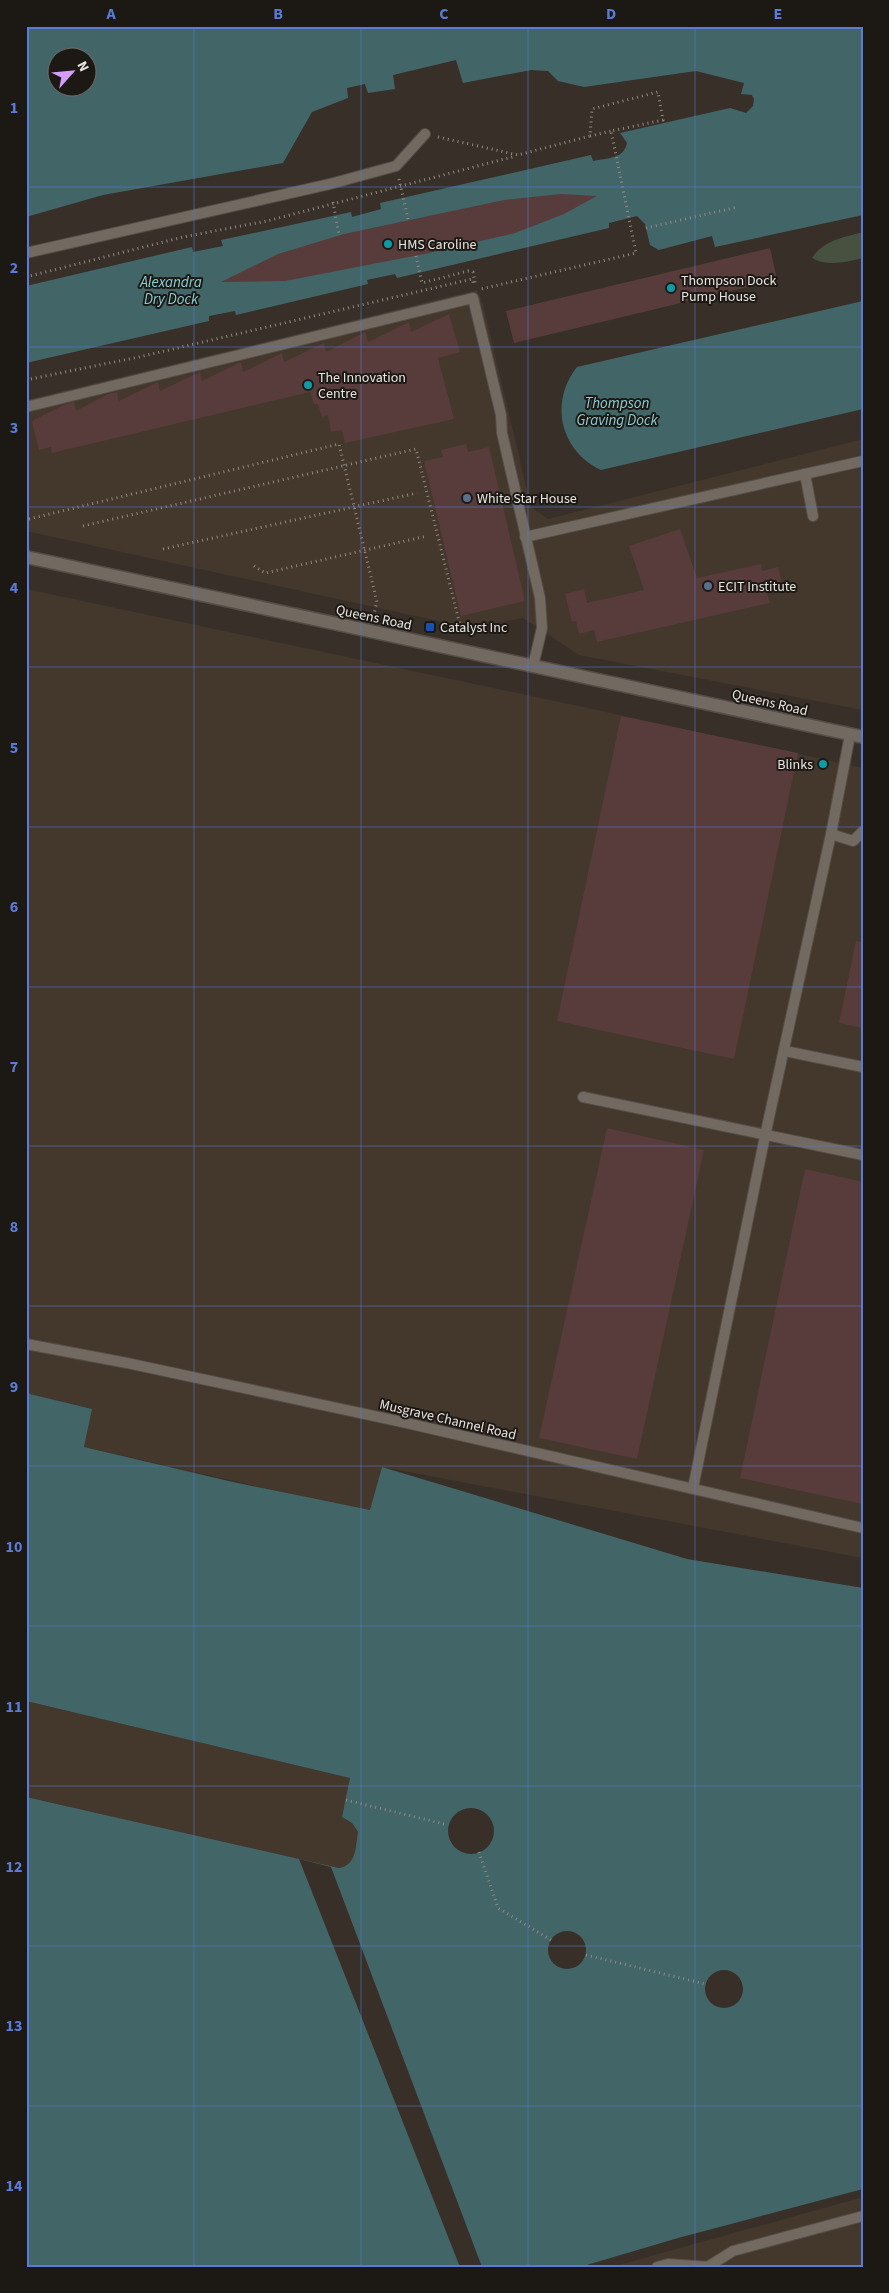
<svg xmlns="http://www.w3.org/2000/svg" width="889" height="2293" font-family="'Source Sans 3',sans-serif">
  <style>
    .built { fill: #44372b }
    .green { fill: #46513f }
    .water { fill: #426568; fill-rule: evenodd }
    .pier { fill: #383028 }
    .building { fill: #583c3b }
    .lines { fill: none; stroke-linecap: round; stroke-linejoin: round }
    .lane-casing { stroke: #544d47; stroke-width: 12 }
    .secondary-casing { stroke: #544d47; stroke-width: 15 }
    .path { stroke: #918a84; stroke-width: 3; stroke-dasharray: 1 4; stroke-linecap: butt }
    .lane { stroke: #726961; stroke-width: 10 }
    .secondary { stroke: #726961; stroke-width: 12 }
    .grid { fill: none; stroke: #5a7bda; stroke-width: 1; stroke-opacity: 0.55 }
    .culture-dot { fill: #0f9aa8; stroke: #1c1915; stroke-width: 2 }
    .service-dot { fill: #5c6f8a; stroke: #1c1915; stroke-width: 2 }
    .transit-dot { fill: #1a4fb4; stroke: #1c1915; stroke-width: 2 }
    .labels { text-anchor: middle; stroke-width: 4; stroke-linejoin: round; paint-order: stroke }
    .poi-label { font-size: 14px; fill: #eae4df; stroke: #1c1915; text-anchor: start }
    .street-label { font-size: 14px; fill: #eae4df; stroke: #1c1915 }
    .water-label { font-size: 15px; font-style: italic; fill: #8bd0d7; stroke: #1c1915 }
    .neatline { fill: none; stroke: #5a7bda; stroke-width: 2 }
    .grid-label { font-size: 16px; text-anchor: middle; font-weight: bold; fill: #5a7bda }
  </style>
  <rect width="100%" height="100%" fill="#383028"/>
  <g class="built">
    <path d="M477 290 483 304 531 507 548 519 863 439V710L579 655 523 618 470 628 26 531V400Z"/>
    <path d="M26 589 583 707 863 768V1558L382 1467 371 1510 339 1505 84 1447 92 1409 30 1394 26 1388Z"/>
    <path d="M26 1701 351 1778 342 1816 352 1823 358 1832 353 1861 347 1867H331L26 1797Z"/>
    <path d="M863 2197V2267H612Z"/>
  </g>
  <path class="green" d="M863 232V258C846 262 827 267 812 258 824 240 842 238 863 232Z"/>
  <g class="water">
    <path d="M26 26H863V215L715 247 712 236 659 250 650 245 645 224 637 216 609 223V228L397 278 395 274 367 280 368 284 236 315 235 311 209 316V321L26 363V286L192 247 193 252 223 246 221 240 351 212 352 217 381 209 380 203 591 155 593 161C607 158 624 159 627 143L620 133 730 108 746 113 753 106 754 99 752 95 741 94 744 83 696 71 584 87 558 81 548 71 531 70 463 83 456 60 393 75 395 89 368 93 365 84 347 88 348 98 312 112 283 163 103 195 26 217ZM58 58H88V88H58Z"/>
    <path d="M863 301V409L601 470C560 451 549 402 577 367Z"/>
    <path d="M26 1388 30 1394 92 1409 84 1447 233 1482 370 1510 382 1467 687 1559 863 1588V2189L678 2238 580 2267H26V1797L339 1868C357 1865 355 1847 358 1832L352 1823 342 1817 350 1778 26 1701Z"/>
  </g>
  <g class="pier">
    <circle cx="471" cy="1831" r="23"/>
    <path d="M299 1859 331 1867 482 2267H460Z"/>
    <circle cx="567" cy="1950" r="19"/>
    <circle cx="724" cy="1989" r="19"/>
  </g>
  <g class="building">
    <path d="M561 194 597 196 564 214 515 233 429 253 285 281 221 282 278 254 344 234 504 200Z"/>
    <path d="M770 248 777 280 514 343 506 311Z"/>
    <path d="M449 314 460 352 438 358 454 419 345 443 342 430 331 432 328 415 322 417 318 404H314L310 392 52 453 51 447 39 450 32 421 66 404 74 402 76 411 108 394 117 392 119 401 158 382 160 391 200 372 202 381 241 362 243 372 282 353 284 362 324 343 326 352 365 332 368 342 409 322 411 332Z"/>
    <path d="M466 444 468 452 489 447 525 601 461 616 424 461 443 457 441 450Z"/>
    <path d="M680 529 697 578 761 564 762 571 778 567 783 589 767 592 770 603 597 642 594 630 579 634 576 621 572 622 565 594 584 589 587 603 644 590 629 546Z"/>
    <path d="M621 716 798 753 734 1059 557 1021Z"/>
    <path d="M856 941 863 942V1028L839 1023Z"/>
    <path d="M607 1128 704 1150 637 1459 539 1438Z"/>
    <path d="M805 1169 863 1182V1504L740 1478Z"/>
  </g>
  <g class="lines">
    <defs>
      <g id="lane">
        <path d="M26 253 330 184 396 166 425 134"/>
        <path d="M26 407 473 298 501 415 502 433 540 598 542 628 533 666"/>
        <path d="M805 474 813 516"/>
        <path d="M525 537 863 461"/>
        <path d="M831 834 853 841 863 831"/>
        <path d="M785 1051 863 1067"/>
        <path d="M583 1097 863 1155"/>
        <path d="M26 1344 127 1363 402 1422 863 1528"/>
        <path d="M693 1488 765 1136 831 834 850 735"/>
        <path d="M709 2266 733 2251 863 2216"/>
        <path d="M657 2267 668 2264 711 2267"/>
      </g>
      <path id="secondary" d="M26 557 863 737"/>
    </defs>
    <use href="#lane" class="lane-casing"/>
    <use href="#secondary" class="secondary-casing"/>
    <g class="path">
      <path d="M590 136 611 131"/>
      <path d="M438 137 518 155 590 136 592 109 658 92 663 120 611 131 636 253 481 289"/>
      <path d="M399 179 408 219"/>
      <path d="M333 202 339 235"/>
      <path d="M646 228 738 207"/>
      <path d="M416 256 422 283 468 271 473 272 475 283"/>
      <path d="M26 277 183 237 267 221 516 156"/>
      <path d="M26 380 139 357 472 279 474 285"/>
      <path d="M29 519 339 444 377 602 373 618"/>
      <path d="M83 526 416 449 460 625"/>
      <path d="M163 549 417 493"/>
      <path d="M254 566 265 573 427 536"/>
      <path d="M346 1800 448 1825"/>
      <path d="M479 1852 498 1908 551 1940"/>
      <path d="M586 1955 705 1984"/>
    </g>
    <use href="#lane" class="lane"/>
    <use href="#secondary" class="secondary"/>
  </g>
  <path class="grid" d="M194 26V2267M361 26V2267M528 26V2267M695 26V2267M26 187H863M26 347H863M26 507H863M26 667H863M26 827H863M26 987H863M26 1146H863M26 1306H863M26 1466H863M26 1626H863M26 1786H863M26 1946H863M26 2106H863"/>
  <g class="culture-dot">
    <circle cx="388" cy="244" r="5"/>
    <circle cx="671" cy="288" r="5"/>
    <circle cx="308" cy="385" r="5"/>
    <circle cx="823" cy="764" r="5"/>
  </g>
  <g class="service-dot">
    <circle cx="467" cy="498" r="5"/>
    <circle cx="708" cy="586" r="5"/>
  </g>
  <rect class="transit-dot" x="425" y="622" width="10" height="10" rx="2.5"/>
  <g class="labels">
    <g class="poi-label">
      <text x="398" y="249">HMS Caroline</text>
      <text x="681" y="285">Thompson Dock<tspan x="681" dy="16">Pump House</tspan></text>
      <text x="318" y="382">The Innovation<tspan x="318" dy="16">Centre</tspan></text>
      <text x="477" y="503">White Star House</text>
      <text x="718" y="591">ECIT Institute</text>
      <text x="440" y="632">Catalyst Inc</text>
      <text x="813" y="769" text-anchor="end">Blinks</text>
    </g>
    <g class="street-label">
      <text transform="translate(374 617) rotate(12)" y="5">Queens Road</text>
      <text transform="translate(770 702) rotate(13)" y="5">Queens Road</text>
      <text transform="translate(448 1419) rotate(13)" y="5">Musgrave Channel Road</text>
    </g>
    <g class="water-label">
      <text x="171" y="287">Alexandra<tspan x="171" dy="17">Dry Dock</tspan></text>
      <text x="617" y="408">Thompson<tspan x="617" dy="17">Graving Dock</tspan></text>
    </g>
  </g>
  <rect width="889" height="2293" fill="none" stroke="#1c1915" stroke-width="55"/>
  <g transform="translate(72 72) rotate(63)"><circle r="24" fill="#1c1915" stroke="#6e6a66"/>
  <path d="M0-4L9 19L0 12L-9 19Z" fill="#d49cfb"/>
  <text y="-8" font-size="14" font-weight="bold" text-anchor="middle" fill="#eae4df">N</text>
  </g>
  <rect x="28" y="28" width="834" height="2238" class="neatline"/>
  <g class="grid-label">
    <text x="111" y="19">A</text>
    <text x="278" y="19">B</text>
    <text x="444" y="19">C</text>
    <text x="611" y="19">D</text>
    <text x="778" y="19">E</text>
    <text x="14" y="113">1</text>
    <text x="14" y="273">2</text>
    <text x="14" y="433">3</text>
    <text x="14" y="593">4</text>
    <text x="14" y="753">5</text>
    <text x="14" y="912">6</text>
    <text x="14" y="1072">7</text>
    <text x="14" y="1232">8</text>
    <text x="14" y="1392">9</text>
    <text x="14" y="1552">10</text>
    <text x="14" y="1712">11</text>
    <text x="14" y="1872">12</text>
    <text x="14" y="2031">13</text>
    <text x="14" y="2191">14</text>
  </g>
</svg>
